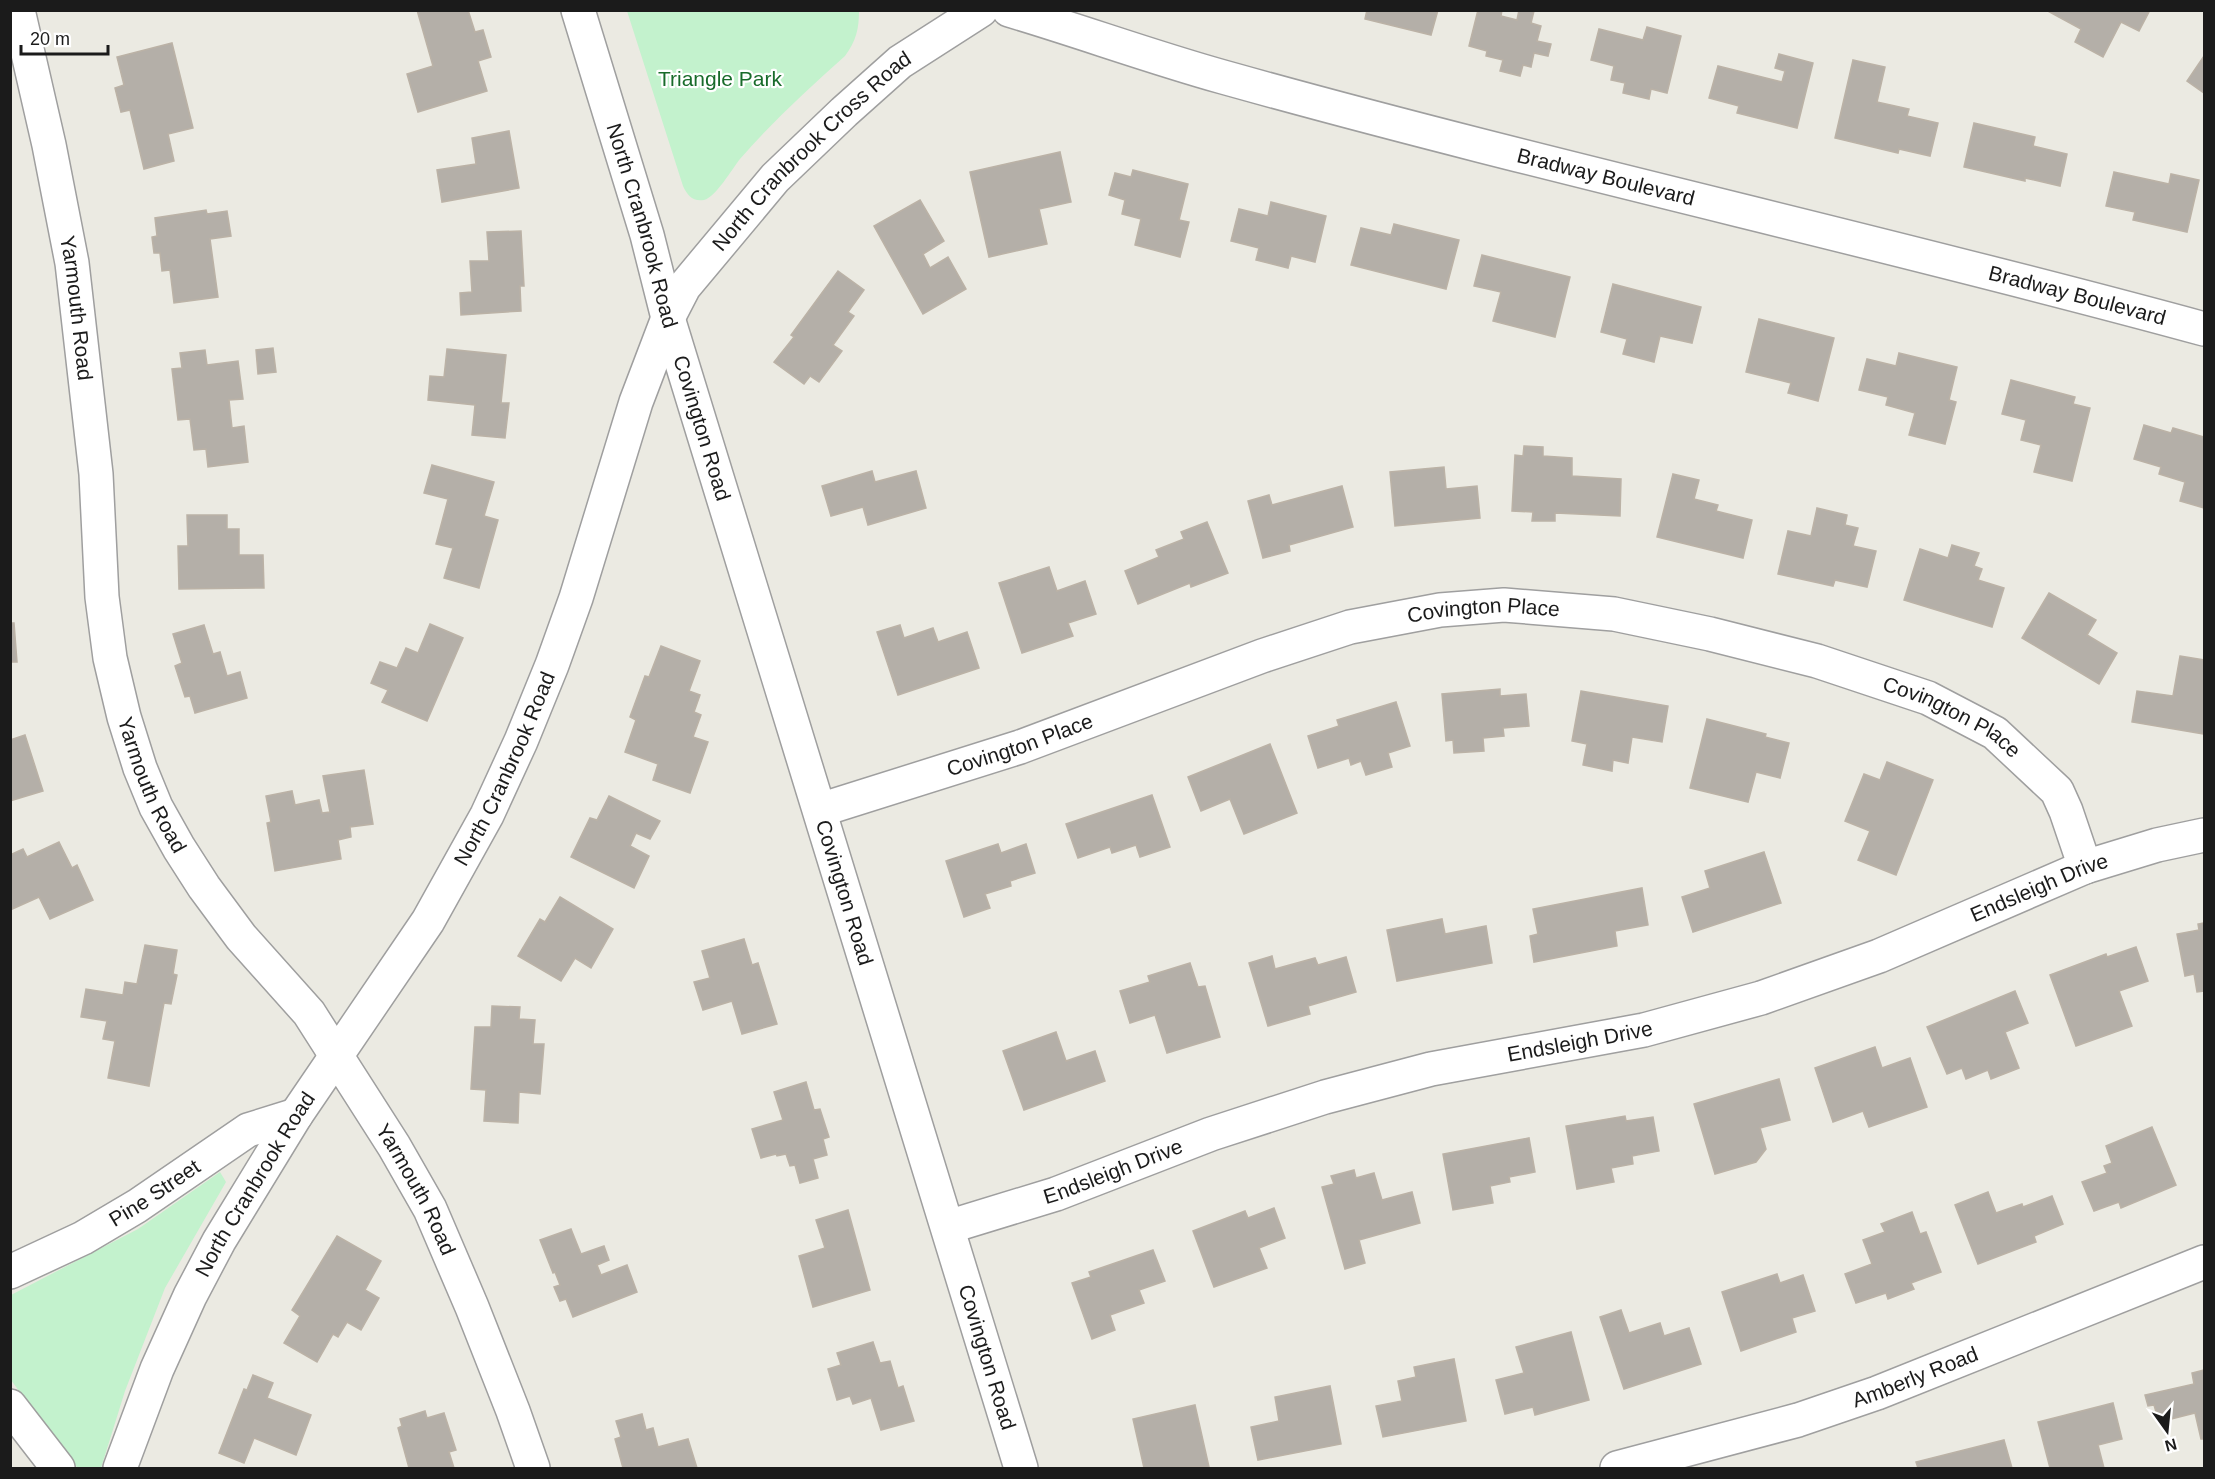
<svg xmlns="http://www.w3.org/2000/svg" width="2215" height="1479" font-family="Helvetica,sans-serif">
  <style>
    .park { fill: #c3f2cd }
    .building { fill: #b4afa8; stroke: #bbb2a6; stroke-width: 1.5 }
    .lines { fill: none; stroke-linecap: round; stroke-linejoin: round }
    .minor-casing { stroke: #9f9f9f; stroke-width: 36 }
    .minor { stroke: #fff; stroke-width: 33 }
    .labels { text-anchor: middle; stroke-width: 4.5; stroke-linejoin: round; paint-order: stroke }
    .park-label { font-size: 21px; fill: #186b2a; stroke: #fff }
    .street-label { font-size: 21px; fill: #1b1b1b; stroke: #fff }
  </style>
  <rect width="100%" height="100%" fill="#ebeae2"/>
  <g class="park">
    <path d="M627 11H859C859 29 856 41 845 56 808 89 772 122 740 159 732 169 716 197 704 200 693 202 687 195 683 186Z"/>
    <path d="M220 1172 226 1182 165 1288 125 1391 101 1468H79L72 1464 11 1380V1295L138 1229Z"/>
  </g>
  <g class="building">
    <path d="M417 10H468L475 32 483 30 491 57 478 61 487 91 418 112 407 74 433 66Z"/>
    <path d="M1367 10H1438L1431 35 1365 19Z"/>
    <path d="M1478 10H1502L1501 16 1517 20 1519 10 1534 11 1531 23 1541 26 1537 41 1551 44 1548 56 1534 53 1531 67 1523 65 1520 76 1500 71 1503 60 1486 56 1487 51 1469 46Z"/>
    <path d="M2046 10H2150L2139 31 2121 22 2103 57 2075 42 2081 29Z"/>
    <path d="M1647 27 1681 36 1667 93 1651 89 1649 99 1623 93 1625 83 1611 80 1614 66 1591 60 1599 29 1643 40Z"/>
    <path d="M172 43 193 128 168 134 174 161 144 169 130 110 121 112 115 88 124 85 117 57Z"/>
    <path d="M1779 54 1813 63 1797 128 1737 113 1739 106 1709 98 1718 66 1782 82 1785 71 1775 68Z"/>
    <path d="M2204 56V93L2187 81Z"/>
    <path d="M1853 60 1885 67 1877 102 1909 109 1907 116 1938 123 1930 156 1899 149 1898 153 1835 138Z"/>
    <path d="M1974 123 2035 137 2033 146 2067 154 2060 186 2025 178V181L1964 167Z"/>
    <path d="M509 131 519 188 442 202 437 170 476 164 472 138Z"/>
    <path d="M1060 152 1071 202 1039 209 1047 244 989 257 970 172Z"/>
    <path d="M1133 170 1188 184 1179 220 1189 222 1180 257 1135 245 1141 219 1122 214 1125 200 1109 195 1115 173 1131 177Z"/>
    <path d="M2114 172 2169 184 2171 174 2199 180 2187 232 2133 220 2135 212 2106 206Z"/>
    <path d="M920 200 944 241 923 254 930 268 948 257 966 289 923 314 874 226Z"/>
    <path d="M1271 202 1326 216 1315 262 1291 256 1288 268 1256 260 1259 248 1231 241 1239 209 1268 216Z"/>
    <path d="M206 210 207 214 227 211 231 236 210 239 218 297 174 303 170 270 162 271 160 253H154L152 237 157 236 155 218Z"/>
    <path d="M1394 224 1459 240 1446 289 1351 265 1361 228 1391 235Z"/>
    <path d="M521 231 524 286H520L521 311 461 315 460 293 472 292 470 261H489L487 232Z"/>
    <path d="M1482 255 1570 277 1555 337 1493 321 1501 292 1474 286Z"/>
    <path d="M838 271 864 290 848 312 854 316 833 345 842 351 819 382 810 376 804 384 774 362 794 337 791 335Z"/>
    <path d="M1613 284 1701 307 1692 343 1660 336 1654 362 1623 354 1627 339 1601 332Z"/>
    <path d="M1759 319 1834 338 1818 401 1788 393 1791 383 1746 372Z"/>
    <path d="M273 348 276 372 258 374 256 350Z"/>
    <path d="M447 349 506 355 501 403H509L505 438 472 435 475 405 428 400 430 376 444 377Z"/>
    <path d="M205 350 207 365 238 361 243 399 229 400 232 428 244 426 248 462 208 467 206 449 194 450 190 419 178 420 172 369 182 368 180 353Z"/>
    <path d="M1899 353 1957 367 1949 400 1956 402 1945 444 1909 435 1915 413 1886 405 1888 397 1859 390 1867 359 1896 366Z"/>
    <path d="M2011 380 2075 397 2073 404 2090 408 2072 481 2034 472 2041 445 2021 440 2026 420 2002 414Z"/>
    <path d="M2144 425 2171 433 2173 428 2204 437V508L2180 501 2185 482 2159 474 2161 467 2134 459Z"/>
    <path d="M1524 446 1543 447V456L1572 458V476L1621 479 1620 516 1555 513V521H1532L1533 512 1512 511 1515 455 1523 456Z"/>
    <path d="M432 465 494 482 484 516 498 520 479 588 444 578 453 548 436 544 448 499 424 493Z"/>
    <path d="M1444 467 1446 489 1477 486 1480 518 1395 526 1390 472Z"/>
    <path d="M872 471 875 482 916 471 926 508 868 525 863 507 831 516 822 486Z"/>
    <path d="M1673 474 1699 480 1694 499 1718 505 1716 511 1752 520 1743 558 1657 537Z"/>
    <path d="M1342 486 1353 527 1289 545 1290 551 1263 558 1248 501 1269 495 1272 505Z"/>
    <path d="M1817 508 1847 515 1845 525 1858 528 1853 546 1876 551 1867 587 1835 580 1833 586 1778 574 1788 531 1811 536Z"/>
    <path d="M187 515H227V529H239V555H263L264 588 179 589 178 546H188Z"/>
    <path d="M1207 522 1228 573 1191 587 1190 583 1138 604 1125 571 1159 557 1156 550 1184 539 1181 532Z"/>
    <path d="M1952 545 1979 553 1974 566 1982 569 1978 580 2004 588 1992 627 1904 600 1920 549 1948 558Z"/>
    <path d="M1049 567 1057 591 1085 581 1096 614 1068 623 1073 636 1022 653 999 583Z"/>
    <path d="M2049 593 2096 620 2087 635 2117 653 2099 684 2022 638Z"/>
    <path d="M10 623H14L17 662H10Z"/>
    <path d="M430 624 463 638 427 721 382 702 388 690 371 683 380 662 397 668 406 648 418 653Z"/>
    <path d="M204 625 213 654 220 652 227 676 240 672 247 698 195 713 190 696 185 697 175 666 182 663 173 634Z"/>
    <path d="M900 625 904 638 933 628 938 642 967 632 979 668 898 695 877 632Z"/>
    <path d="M661 646 700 661 689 691 700 695 694 712 701 715 693 737 708 742 690 793 653 780 658 764 625 752 636 720 630 717 645 676 649 677Z"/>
    <path d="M2180 656 2204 660V734L2132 722 2137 691 2173 696Z"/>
    <path d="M1500 689V696L1526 694 1529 726 1503 728 1504 736 1483 738 1484 751 1454 753 1453 740 1446 741 1442 694Z"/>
    <path d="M1581 691 1668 706 1662 742 1632 737 1628 763 1613 760 1612 771 1583 765 1587 744 1572 741Z"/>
    <path d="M1396 702 1410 746 1388 753 1392 767 1366 775 1361 761 1351 765 1349 758 1318 768 1308 736 1339 726 1337 720Z"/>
    <path d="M1707 719 1766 734 1765 737 1789 743 1780 778 1756 772 1748 802 1690 788Z"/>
    <path d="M25 735 43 791 10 801V740Z"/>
    <path d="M1270 744 1297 813 1244 834 1230 799 1201 811 1188 777Z"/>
    <path d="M1887 762 1933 780 1896 875 1858 860 1870 831 1845 821 1864 774 1880 780Z"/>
    <path d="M364 770 373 824 350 827 351 837 338 840 341 859 275 871 267 823 271 822 266 796 292 791 295 805 319 800 322 813 330 812 323 776Z"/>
    <path d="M1152 795 1170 847 1140 857 1136 845 1112 853 1110 847 1078 858 1066 824Z"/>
    <path d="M609 796 660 821 650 839 636 833 630 846 649 856 634 888 571 857 590 818 597 820Z"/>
    <path d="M59 842 72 868 77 865 93 900 50 919 39 897 10 910V855L23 849 27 857Z"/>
    <path d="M998 844 1001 853 1026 844 1035 873 1010 881 1011 886 985 894 990 908 964 917 946 861Z"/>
    <path d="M1764 852 1781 903 1693 932 1682 897 1710 888 1705 871Z"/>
    <path d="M1642 888 1648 925 1615 931 1617 946 1534 962 1530 936 1538 934 1533 909Z"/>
    <path d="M560 897 613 929 591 968 575 958 561 981 518 956 540 919 545 922Z"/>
    <path d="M1442 919 1445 934 1486 926 1492 963 1397 981 1387 930Z"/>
    <path d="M2204 923V991L2197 992 2194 974 2185 976 2177 934 2199 930 2198 924Z"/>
    <path d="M744 939 752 965 758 963 777 1024 742 1034 732 1001 703 1010 694 982 710 978 702 951Z"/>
    <path d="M145 945 177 950 173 974 177 975 171 1004 164 1003 149 1086 108 1078 115 1041 103 1039 107 1021 81 1017 86 989 123 995 125 982 137 984Z"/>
    <path d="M2136 947 2148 981 2119 991 2132 1026 2076 1046 2050 975 2106 954 2107 957Z"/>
    <path d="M1272 956 1275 969 1315 958 1318 965 1346 957 1356 992 1308 1006 1310 1014 1268 1026 1249 963Z"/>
    <path d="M1190 963 1198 987 1205 986 1220 1037 1167 1053 1155 1015 1130 1023 1120 991 1150 982 1148 976Z"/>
    <path d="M2015 991 2028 1023 2005 1032 2019 1068 1991 1079 1988 1070 1966 1079 1962 1068 1947 1074 1927 1027Z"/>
    <path d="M492 1006 520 1007 519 1019 535 1020 533 1044H544L540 1094 519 1092 518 1123 484 1121 486 1090 471 1089 475 1027H491Z"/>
    <path d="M1056 1032 1066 1061 1095 1051 1105 1081 1024 1110 1003 1051Z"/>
    <path d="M1875 1047 1882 1068 1910 1058 1927 1107 1869 1127 1863 1111 1833 1122 1815 1068Z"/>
    <path d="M1779 1079 1790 1120 1760 1128 1766 1149 1756 1162 1715 1174 1694 1104Z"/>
    <path d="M806 1082 814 1110 820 1109 829 1137 823 1139 827 1155 813 1159 818 1178 800 1183 795 1165 790 1166 786 1154 777 1156 776 1154 761 1158 752 1129 783 1120 774 1092Z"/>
    <path d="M1625 1116 1626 1121 1653 1117 1659 1151 1632 1156 1633 1164 1611 1168 1614 1182 1577 1189 1566 1126Z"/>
    <path d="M2152 1127 2176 1185 2121 1208 2119 1202 2094 1211 2082 1182 2107 1173 2104 1166 2112 1163 2106 1146Z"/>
    <path d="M1529 1138 1535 1172 1509 1177 1510 1182 1490 1186 1493 1203 1453 1210 1443 1154Z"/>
    <path d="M1354 1170 1356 1178 1374 1173 1382 1200 1412 1192 1420 1223 1359 1240 1365 1263 1345 1269 1322 1187 1334 1184 1331 1176Z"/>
    <path d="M1988 1192 1996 1213 2022 1204 2023 1207 2052 1196 2063 1224 2034 1236 2036 1242 1978 1264 1955 1205Z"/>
    <path d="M1274 1208 1285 1238 1259 1248 1267 1268 1214 1287 1193 1231 1245 1211 1248 1218Z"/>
    <path d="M848 1210 870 1290 813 1307 799 1256 825 1248 816 1220Z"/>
    <path d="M1912 1212 1920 1234 1926 1232 1941 1272 1911 1283 1914 1289 1888 1299 1886 1293 1856 1303 1845 1274 1872 1264 1863 1240 1885 1232 1881 1224Z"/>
    <path d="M571 1229 581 1254 604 1246 609 1260 597 1265 601 1275 627 1265 637 1292 573 1317 566 1299 560 1301 554 1287 560 1285 555 1272 553 1273 540 1240Z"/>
    <path d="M337 1236 381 1261 365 1290 379 1298 361 1330 347 1322 338 1337 333 1334 317 1362 284 1343 300 1316 292 1310Z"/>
    <path d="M1153 1250 1165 1281 1139 1290 1144 1303 1110 1315 1115 1330 1092 1339 1072 1283 1091 1277 1089 1272Z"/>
    <path d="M1777 1274 1780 1283 1803 1275 1815 1311 1792 1318 1796 1332 1741 1351 1722 1292Z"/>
    <path d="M1621 1310 1629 1333 1660 1323 1664 1336 1689 1328 1701 1364 1624 1389 1600 1317Z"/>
    <path d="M1571 1332 1589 1400 1535 1415 1533 1407 1505 1414 1496 1380 1524 1373 1516 1347Z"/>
    <path d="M873 1342 880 1363 890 1361 898 1388 903 1386 914 1421 881 1430 871 1398 853 1404 850 1396 837 1400 828 1369 841 1365 837 1353Z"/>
    <path d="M1454 1359 1466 1421 1383 1437 1376 1406 1402 1401 1398 1381 1416 1377 1414 1367Z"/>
    <path d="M2204 1370V1439H2201L2195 1413 2159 1422 2154 1405 2148 1406 2145 1395 2194 1384 2192 1373Z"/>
    <path d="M253 1375 273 1383 267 1398 311 1415 296 1455 254 1438 244 1463 219 1453 244 1389 247 1390Z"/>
    <path d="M1330 1386 1341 1444 1258 1460 1251 1427 1279 1421 1275 1397Z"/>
    <path d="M2113 1403 2122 1439 2098 1445 2104 1468H2050L2038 1422Z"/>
    <path d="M1195 1405 1209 1467 1144 1468 1133 1419Z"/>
    <path d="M425 1411 427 1418 444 1413 456 1450 449 1452 454 1468H409L398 1428 402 1426 400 1419Z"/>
    <path d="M642 1414 646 1430 653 1428 658 1447 688 1439 697 1468H623L615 1439 621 1437 616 1421Z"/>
    <path d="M2004 1440 2012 1468H1918L1916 1462Z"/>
  </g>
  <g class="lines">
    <defs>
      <g id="minor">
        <path id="s1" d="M18 10 49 145 72 263 96 474 102 597 110 658 124 717 140 768 156 807 179 848 204 887 241 937 309 1013 394 1146 430 1209 472 1307 513 1411 533 1468"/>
        <path id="s2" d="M578 10 647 235 668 318 1021 1468"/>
        <path id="s3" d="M1009 10C1080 31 1151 57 1223 77 1548 168 1879 240 2204 329"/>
        <path id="s4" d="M820 810 1020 747 1262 656 1350 627 1440 610 1504 605 1614 614 1710 634 1817 661 1928 698 1995 733 2057 791 2066 811 2085 867"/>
        <path id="s5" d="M948 1227 1056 1194 1211 1134 1325 1097 1431 1069 1644 1030 1761 998 1879 956 2085 867 2157 845 2204 835"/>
        <path id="s6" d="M10 1272 83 1238 137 1206 248 1130 296 1115"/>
        <path d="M10 1406 58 1468"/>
        <path id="s7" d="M120 1468 157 1369 190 1296 219 1241 296 1115 428 921 487 815 521 741 552 665 576 598 636 402 668 318 684 287 775 178 844 112 900 62 981 10"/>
        <path id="s8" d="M1617 1468 1798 1420 1877 1393 2204 1262"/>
      </g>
    </defs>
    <use href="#minor" class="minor-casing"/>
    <use href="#minor" class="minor"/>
  </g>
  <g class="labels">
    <g class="park-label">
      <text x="720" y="86">Triangle Park</text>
    </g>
    <g class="street-label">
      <text dy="7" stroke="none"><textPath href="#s7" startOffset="1503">North Cranbrook Cross Road</textPath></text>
      <text dy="7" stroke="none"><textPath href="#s3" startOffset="620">Bradway Boulevard</textPath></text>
      <text dy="7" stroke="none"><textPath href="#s2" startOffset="225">North Cranbrook Road</textPath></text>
      <text dy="7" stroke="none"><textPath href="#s3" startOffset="1106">Bradway Boulevard</textPath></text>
      <text dy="7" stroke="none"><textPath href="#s1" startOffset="304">Yarmouth Road</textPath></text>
      <text dy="7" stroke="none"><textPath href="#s2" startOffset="436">Covington Road</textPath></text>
      <text dy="7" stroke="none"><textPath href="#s4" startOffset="696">Covington Place</textPath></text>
      <text dy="7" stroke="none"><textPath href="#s4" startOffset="1182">Covington Place</textPath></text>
      <text dy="7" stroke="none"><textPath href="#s4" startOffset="210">Covington Place</textPath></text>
      <text dy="7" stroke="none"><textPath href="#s7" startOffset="801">North Cranbrook Road</textPath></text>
      <text dy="7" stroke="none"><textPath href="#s1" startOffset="790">Yarmouth Road</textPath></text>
      <text dy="7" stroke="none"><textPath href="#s5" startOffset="1146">Endsleigh Drive</textPath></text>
      <text dy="7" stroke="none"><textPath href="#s2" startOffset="922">Covington Road</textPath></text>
      <text dy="7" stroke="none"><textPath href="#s5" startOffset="660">Endsleigh Drive</textPath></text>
      <text dy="7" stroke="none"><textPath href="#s5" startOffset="174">Endsleigh Drive</textPath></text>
      <text dy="7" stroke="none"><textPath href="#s7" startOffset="315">North Cranbrook Road</textPath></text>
      <text dy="7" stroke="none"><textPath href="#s1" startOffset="1276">Yarmouth Road</textPath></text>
      <text dy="7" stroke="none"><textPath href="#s6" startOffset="165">Pine Street</textPath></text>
      <text dy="7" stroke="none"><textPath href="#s2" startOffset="1408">Covington Road</textPath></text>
      <text dy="7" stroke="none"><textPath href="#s8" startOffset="312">Amberly Road</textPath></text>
    </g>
  </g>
  <rect width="2215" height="1479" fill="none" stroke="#1b1b1b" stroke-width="24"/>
  <g transform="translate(2167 1431) rotate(165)" stroke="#ffffff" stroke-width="4.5" paint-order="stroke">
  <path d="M0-4.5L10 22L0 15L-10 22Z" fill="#1b1b1b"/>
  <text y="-9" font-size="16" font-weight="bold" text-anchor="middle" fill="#1b1b1b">N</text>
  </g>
  <path d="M21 45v9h87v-9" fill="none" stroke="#1b1b1b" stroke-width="3"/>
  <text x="30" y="45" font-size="18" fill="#1b1b1b" stroke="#ffffff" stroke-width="4.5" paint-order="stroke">20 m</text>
</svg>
